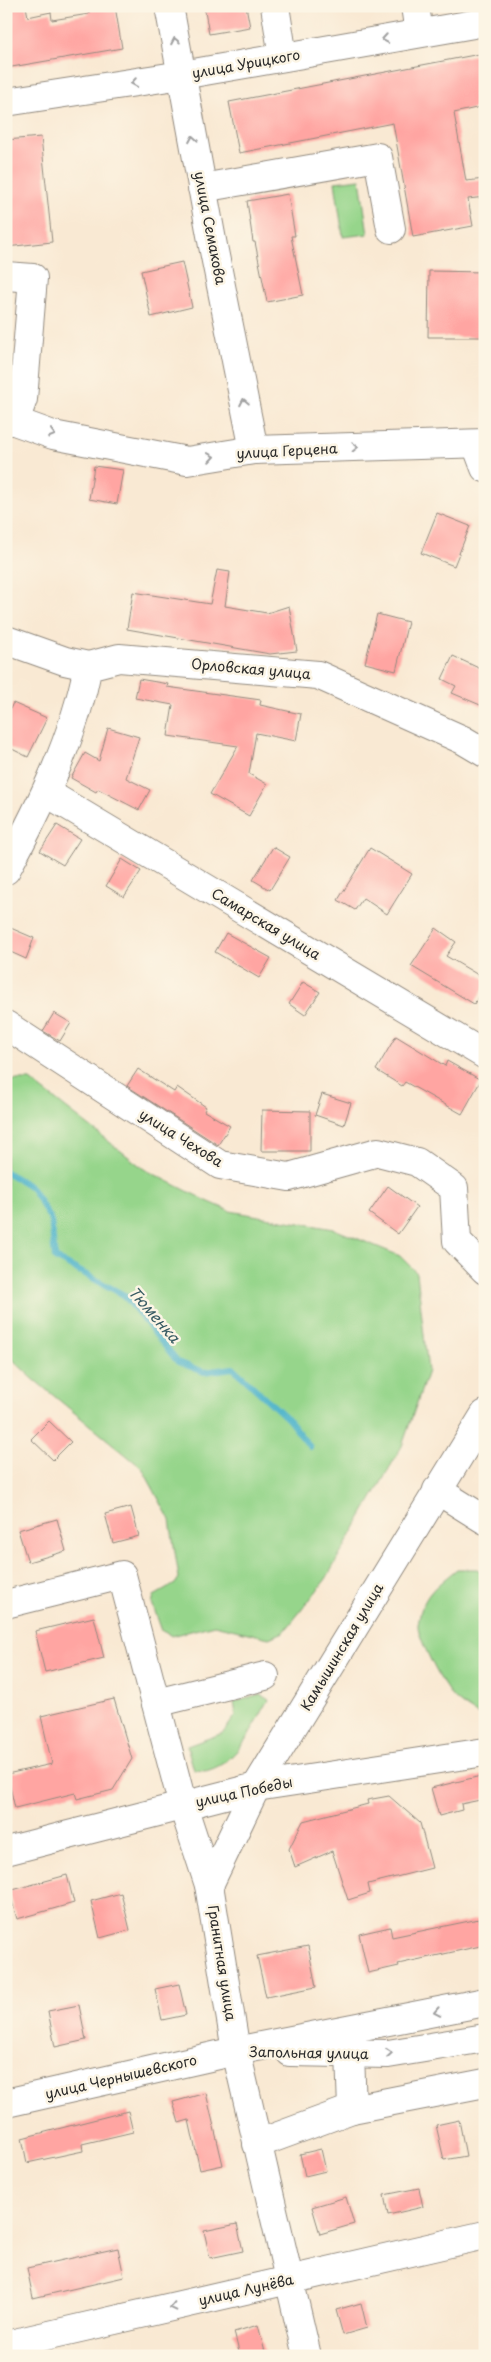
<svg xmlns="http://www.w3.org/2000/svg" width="491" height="2362" font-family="'Playpen Sans',sans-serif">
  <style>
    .green { fill: #96d58b; stroke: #60805b }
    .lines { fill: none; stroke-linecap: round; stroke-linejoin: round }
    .stream { stroke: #4cb3ca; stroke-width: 6 }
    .building { fill: #ffa5a2 }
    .minor-casing { stroke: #928a7f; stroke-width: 30 }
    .minor { stroke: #fff; stroke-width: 28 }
    .oneway { stroke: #a0a0a0 }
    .labels { text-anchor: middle; stroke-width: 5; stroke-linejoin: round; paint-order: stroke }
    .street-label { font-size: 14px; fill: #2b2b2b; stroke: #fcf5e5 }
    .water-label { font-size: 15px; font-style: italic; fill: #375b63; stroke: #fcf5e5 }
  </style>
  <rect width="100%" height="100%" fill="#fcf5e5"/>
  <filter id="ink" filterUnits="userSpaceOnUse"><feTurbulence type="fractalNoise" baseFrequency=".02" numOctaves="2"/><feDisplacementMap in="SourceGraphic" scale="10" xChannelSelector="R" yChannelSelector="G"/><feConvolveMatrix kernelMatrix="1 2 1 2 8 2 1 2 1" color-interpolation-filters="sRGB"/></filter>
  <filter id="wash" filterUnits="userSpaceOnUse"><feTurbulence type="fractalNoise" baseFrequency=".0096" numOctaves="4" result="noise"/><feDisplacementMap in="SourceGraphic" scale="20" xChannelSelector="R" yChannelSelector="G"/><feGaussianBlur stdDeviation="1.12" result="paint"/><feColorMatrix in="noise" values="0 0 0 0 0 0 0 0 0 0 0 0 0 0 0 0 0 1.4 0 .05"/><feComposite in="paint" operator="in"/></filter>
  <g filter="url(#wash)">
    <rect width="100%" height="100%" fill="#f9e9d3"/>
    <g class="green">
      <path d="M360 179 368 234 343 237 335 182Z"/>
      <path d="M14 1080H30L144 1169 207 1201 230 1211 334 1229 400 1256 417 1273 428 1371 402 1446 326 1579 284 1632 269 1638 214 1625 172 1636 162 1631 152 1603 154 1596 175 1584 179 1578 170 1520 142 1468 32 1378 6 1353V1084Z"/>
      <path d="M457 1569H477L485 1574V1717C474 1714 460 1704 452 1696 444 1688 416 1635 418 1624 422 1595 436 1586 457 1569Z"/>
      <path d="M261 1695 269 1700C254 1725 239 1761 209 1770 205 1772 198 1770 194 1770L187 1746 223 1733 236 1715 234 1702Z"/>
    </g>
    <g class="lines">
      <path class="stream" d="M6 1172 31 1187 51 1220 55 1258 124 1295 178 1362 204 1372 233 1368 288 1419 310 1447"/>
    </g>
    <g id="blocks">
      <g class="building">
        <path d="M6 6H26L28 17 51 12 52 20 89 14 88 6H115L122 48 6 68Z"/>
        <path d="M204 6H246L250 27 209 34Z"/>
        <path d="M485 53V106L454 113 466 181 485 179V197L468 199 473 226 413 237 393 123 239 153 229 102Z"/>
        <path d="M41 137 52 242 6 247V140Z"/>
        <path d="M288 194 295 236H291L303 295 267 302 255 242H253L247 201Z"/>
        <path d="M182 262 192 307 151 317 141 271Z"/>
        <path d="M429 271 484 272 485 323H483V337H428Z"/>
        <path d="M94 466 123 470 117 504 89 499Z"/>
        <path d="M437 513 470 526 454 566 421 553Z"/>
        <path d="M217 570 230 572 225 606 267 613 289 606 297 651 270 654 127 629 133 592 210 604Z"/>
        <path d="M377 614 408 622 396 671 365 663Z"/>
        <path d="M453 656 485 671V707L452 693 456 686 442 679Z"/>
        <path d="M139 679 168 684 167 687 261 700 260 705 301 714 296 741 256 733 249 774 267 784 249 816 210 794 238 746 168 736 173 705 135 698Z"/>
        <path d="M13 703 47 718 28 757 6 746V717Z"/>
        <path d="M108 728 139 737 126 778 150 790 139 810 98 789 96 792 71 778 85 753 99 761Z"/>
        <path d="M57 825 80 839 63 865 40 851Z"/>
        <path d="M273 847 290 857 270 890 253 880Z"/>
        <path d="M370 848 412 874 387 914 363 898 355 910 338 900Z"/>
        <path d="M122 859 141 871 124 897 106 886Z"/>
        <path d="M6 926 34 938 26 959 6 950Z"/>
        <path d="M436 928 456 942 446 956 485 979V986L474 1004 411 966Z"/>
        <path d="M226 933 271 958 259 978 215 952Z"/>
        <path d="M303 982 320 992 305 1015 289 1004Z"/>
        <path d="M54 1013 71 1023 60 1041 43 1031Z"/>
        <path d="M396 1036 445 1066 447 1061 481 1080 462 1114 405 1082 402 1086 376 1070Z"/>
        <path d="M138 1069 174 1092 177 1087 206 1107 204 1111 230 1126 218 1145 127 1086Z"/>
        <path d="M322 1094 351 1103 344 1125 315 1115Z"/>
        <path d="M262 1110 310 1111V1151H261Z"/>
        <path d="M388 1186 417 1207 398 1234 369 1213Z"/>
        <path d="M49 1421 71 1442 53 1460 31 1439Z"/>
        <path d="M131 1507 139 1536 113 1543 105 1514Z"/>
        <path d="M57 1519 66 1551 28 1562 18 1530Z"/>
        <path d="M94 1617 104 1658 45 1672 35 1631Z"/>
        <path d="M114 1699 132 1759 113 1790 77 1799 75 1793 15 1808 7 1774 52 1764 41 1716Z"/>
        <path d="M485 1775V1799L461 1804 462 1810 439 1816 431 1788Z"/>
        <path d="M389 1796 420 1823 432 1868 368 1884 370 1893 348 1900 332 1851 295 1867 289 1849 303 1821 368 1804 367 1800Z"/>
        <path d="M67 1875 74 1903 17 1919 9 1891Z"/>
        <path d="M121 1893 130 1930 100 1938 91 1901Z"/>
        <path d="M479 1919 485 1945 398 1964 399 1966 368 1973 359 1934 390 1927 392 1937Z"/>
        <path d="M308 1946 316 1987 266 1997 257 1956Z"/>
        <path d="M179 1984 186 2015 162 2020 155 1989Z"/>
        <path d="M79 2005 86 2040 55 2047 48 2011Z"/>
        <path d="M206 2093 223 2165 200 2170 189 2120 179 2123 173 2102Z"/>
        <path d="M128 2111 133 2132 82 2144 83 2151 27 2163 22 2138Z"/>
        <path d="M459 2120 466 2156 444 2160 436 2125Z"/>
        <path d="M321 2149 326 2171 305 2176 300 2154Z"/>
        <path d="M419 2188 423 2207 388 2215 384 2195Z"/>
        <path d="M346 2197 354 2224 320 2234 312 2207Z"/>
        <path d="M237 2224 243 2251 210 2258 204 2231Z"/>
        <path d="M118 2248 124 2277 33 2298 27 2268Z"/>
        <path d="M361 2303 367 2328 343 2335 336 2310Z"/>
        <path d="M258 2325 266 2356H240L234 2332Z"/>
      </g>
    </g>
  </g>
  <g filter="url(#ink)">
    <use href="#blocks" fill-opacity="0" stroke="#928a7f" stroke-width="1"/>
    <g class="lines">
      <defs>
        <g id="minor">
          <path d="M169 6 213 246 254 450"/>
          <path d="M275 6 283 57"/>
          <path d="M415 6 419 33"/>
          <path d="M6 102 182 75 485 22"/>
          <path d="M202 188 378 157 391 229"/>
          <path d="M6 276 33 278 23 399 15 421"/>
          <path d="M6 418 53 435 187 461 254 450 485 443"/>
          <path d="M476 444 485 468"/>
          <path d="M6 640 65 661 88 666 119 658 318 675 463 740 485 753"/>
          <path d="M47 793 485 1055"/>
          <path d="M6 870C41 805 74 739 88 666"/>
          <path d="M6 1025 220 1165 289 1177 378 1152 417 1162 454 1188 457 1241 485 1270"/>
          <path d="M437 1490 485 1520"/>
          <path d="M6 1604 122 1575 183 1806 209 1885 236 2051 307 2356"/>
          <path d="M156 1703 265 1676"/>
          <path d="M6 1851 256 1787 485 1752"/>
          <path d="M209 1885 256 1787 485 1414"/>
          <path d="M290 2052 388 2054 485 2038"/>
          <path d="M350 2053 352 2109 485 2083"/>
          <path d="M6 2103 236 2051 485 2002"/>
          <path d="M257 2144 352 2109"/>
          <path d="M6 2345 485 2235"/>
        </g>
      </defs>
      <use href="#minor" class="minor-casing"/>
      <use href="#minor" class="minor"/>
    </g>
    <defs><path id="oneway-chevron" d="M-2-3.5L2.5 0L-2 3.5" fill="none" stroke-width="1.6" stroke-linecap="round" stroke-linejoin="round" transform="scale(1.25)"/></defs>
    <g class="oneway">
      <use href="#oneway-chevron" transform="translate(385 39) rotate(170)"/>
      <use href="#oneway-chevron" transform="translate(175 41) rotate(-101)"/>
      <use href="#oneway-chevron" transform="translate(134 83) rotate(171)"/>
      <use href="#oneway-chevron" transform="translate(193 139) rotate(-100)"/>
      <use href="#oneway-chevron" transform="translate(244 402) rotate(-101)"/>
      <use href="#oneway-chevron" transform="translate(52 434) rotate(17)"/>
      <use href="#oneway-chevron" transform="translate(355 447) rotate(-1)"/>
      <use href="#oneway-chevron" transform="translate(211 457) rotate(-9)"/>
      <use href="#oneway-chevron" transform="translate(437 2012) rotate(169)"/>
      <use href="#oneway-chevron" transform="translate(389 2053) rotate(-5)"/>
      <use href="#oneway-chevron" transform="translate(173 2307) rotate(167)"/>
    </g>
  </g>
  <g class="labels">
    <g class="street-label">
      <text transform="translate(246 64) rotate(-10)" y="5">улица Урицкого</text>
      <text transform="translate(210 228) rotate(79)" y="5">улица Семакова</text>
      <text transform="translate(287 451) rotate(-3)" y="5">улица Герцена</text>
      <text transform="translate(251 669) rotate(5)" y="5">Орловская улица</text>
      <text transform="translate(266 924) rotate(31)" y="5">Самарская улица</text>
      <text transform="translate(181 1138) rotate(32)" y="5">улица Чехова</text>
      <text transform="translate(342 1647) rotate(-59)" y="5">Камышинская улица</text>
      <text transform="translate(244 1792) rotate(-12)" y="5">улица Победы</text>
      <text transform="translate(222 1963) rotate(81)" y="5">Гранитная улица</text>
      <text transform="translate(309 2053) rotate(1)" y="5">Запольная улица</text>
      <text transform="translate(121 2077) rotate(-13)" y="5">улица Чернышевского</text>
      <text transform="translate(246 2290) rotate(-13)" y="5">улица Лунёва</text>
    </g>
    <g class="water-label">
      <text transform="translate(154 1315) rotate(49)" y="5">Тюменка</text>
    </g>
  </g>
  <rect width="491" height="2362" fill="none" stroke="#fcf5e5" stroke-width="25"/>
</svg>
